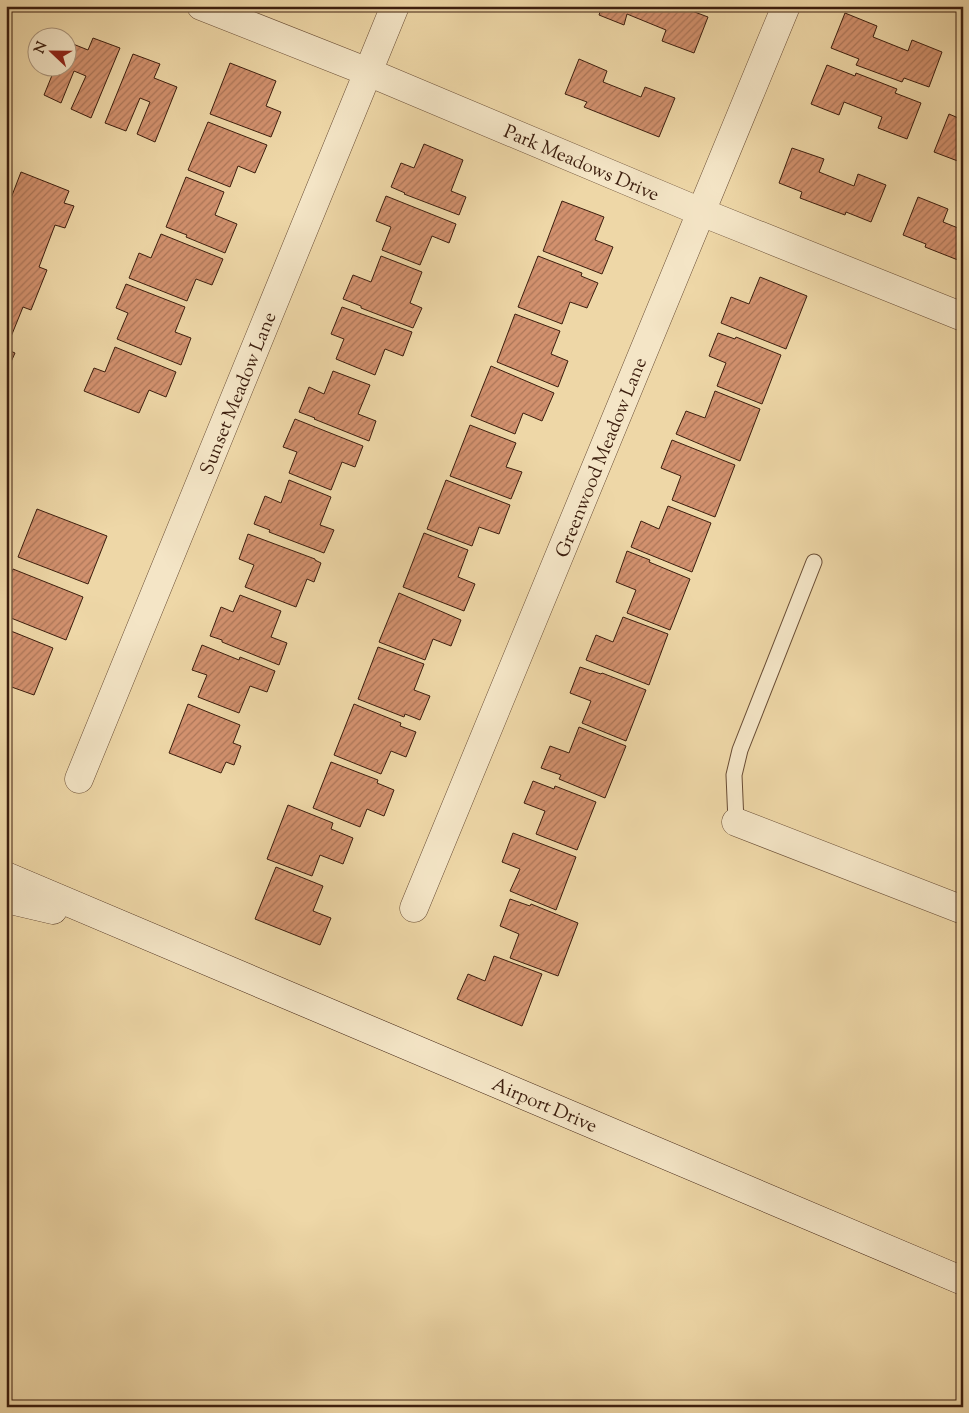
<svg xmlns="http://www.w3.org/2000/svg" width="969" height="1413" font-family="'Sorts Mill Goudy',serif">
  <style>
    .building { fill: url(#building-hatch); stroke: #3c1e0e }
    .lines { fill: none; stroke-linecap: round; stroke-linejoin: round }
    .lane-casing { stroke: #684c34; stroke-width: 17 }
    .street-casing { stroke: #684c34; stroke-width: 29 }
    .secondary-casing { stroke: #3c1e0e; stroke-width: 29 }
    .lane { stroke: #f4e5c6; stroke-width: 15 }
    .street { stroke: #f4e5c6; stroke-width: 28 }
    .secondary { stroke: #f4e5c6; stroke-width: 28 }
    .labels { text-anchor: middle; stroke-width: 4; stroke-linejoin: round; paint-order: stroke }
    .street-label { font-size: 19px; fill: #3c1e0e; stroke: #f4e5c6 }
  </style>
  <defs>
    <pattern id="building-hatch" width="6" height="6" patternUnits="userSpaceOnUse" patternTransform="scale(1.25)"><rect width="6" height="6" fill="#d2916e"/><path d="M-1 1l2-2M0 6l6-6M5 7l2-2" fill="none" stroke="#ac7659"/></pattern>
  </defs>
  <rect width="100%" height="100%" fill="#eed7a7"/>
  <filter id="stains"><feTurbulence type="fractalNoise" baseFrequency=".004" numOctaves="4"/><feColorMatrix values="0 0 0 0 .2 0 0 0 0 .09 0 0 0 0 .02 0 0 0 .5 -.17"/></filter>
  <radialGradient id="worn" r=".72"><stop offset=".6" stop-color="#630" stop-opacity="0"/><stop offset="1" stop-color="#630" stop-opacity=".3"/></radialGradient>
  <g class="building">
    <path d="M602 6H684V8L708 17 694 53 662 41 666 30 627 14 624 25 599 15Z"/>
    <path d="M845 13 877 26 873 37 908 51 912 40 942 52 929 87 904 78 902 82 856 65 859 59 831 48Z"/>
    <path d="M93 38 120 48 91 118 71 109 86 76 74 71 61 103 44 95 55 68H68V42L88 50Z"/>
    <path d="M133 54 160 64 154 78 177 87 155 142 137 134 150 102 140 98 126 131 105 123Z"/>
    <path d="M579 59 607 71 603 82 641 97 645 87 675 98 659 137 584 107 587 102 565 94Z"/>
    <path d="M230 63 276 81 266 106 281 112 271 137 210 114Z"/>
    <path d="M827 65 855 76 856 73 897 89 895 93 921 103 907 139 878 128 882 117 844 102 839 115 811 104Z"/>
    <path d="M949 114 963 120V163L934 152Z"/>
    <path d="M208 122 267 145 255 173 238 166 230 187 188 170Z"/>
    <path d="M424 144 463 160 451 191 466 197 459 215 404 194 405 193 391 187 401 163 414 168Z"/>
    <path d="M792 148 824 159 819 172 854 186 858 174 886 185 871 222 846 212 845 215 800 198 802 192 779 183Z"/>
    <path d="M21 172 69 191 64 203 74 206 65 228 55 225 39 267 47 270 31 310 23 307 6 349 15 353 6 373V211Z"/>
    <path d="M186 177 224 192 215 215 237 224 225 253 186 237 187 235 166 227Z"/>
    <path d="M386 196 456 224 449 243 432 236 420 265 382 250 391 227 376 221Z"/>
    <path d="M918 197 948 209 943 222 963 230V262L925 247 926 244 903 235Z"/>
    <path d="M562 201 604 217 595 240 613 247 602 274 543 251Z"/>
    <path d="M161 234 223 259 212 285 196 279 187 301 129 278 139 253 151 258Z"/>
    <path d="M381 256 422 272 410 303 422 308 413 328 361 308V306L343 299 353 275 371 282Z"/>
    <path d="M538 256 582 273 581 276 598 283 587 308 570 302 562 324 518 307Z"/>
    <path d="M760 277 807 296 786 349 721 323 731 297 749 304Z"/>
    <path d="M126 284 185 307 175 332 191 338 181 365 117 339 128 313 116 308Z"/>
    <path d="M342 307 412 332 403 356 385 349 375 375 336 359 344 339 331 334Z"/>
    <path d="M515 314 560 331 551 354 568 361 558 387 497 362Z"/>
    <path d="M718 333 735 339 736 337 781 355 762 404 717 386 726 363 709 356Z"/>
    <path d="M115 347 176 372 166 397 149 390 139 413 84 391 94 368 105 372Z"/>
    <path d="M491 366 554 393 542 421 523 413 515 434 471 416Z"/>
    <path d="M333 371 370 385 358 414 376 421 369 441 314 419 315 418 299 412 309 387 324 394Z"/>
    <path d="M715 391 760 409 740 461 676 434 686 411 705 418Z"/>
    <path d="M295 419 363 446 355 467 342 462 331 490 289 473 297 452 283 447Z"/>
    <path d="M470 425 516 443 506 467 522 472 511 499 450 476Z"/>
    <path d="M672 440 735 465 715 517 672 500 681 476 661 468Z"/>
    <path d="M289 480 331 497 320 525 334 530 324 553 269 532 270 530 254 524 265 496 281 503Z"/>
    <path d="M446 480 510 505 499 534 479 527 472 546 427 529Z"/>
    <path d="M668 506 711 523 692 572 631 547 641 521 659 529Z"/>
    <path d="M37 509 107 536 88 584 18 557Z"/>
    <path d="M424 533 468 550 458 577 475 584 464 611 403 587Z"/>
    <path d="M248 534 315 559V560L321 563 314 582 307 579 296 607 245 587 254 565 239 559Z"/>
    <path d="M627 551 650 560 649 562 690 579 670 630 627 613 636 590 616 582Z"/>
    <path d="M13 569 83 597 66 640 6 616V587Z"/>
    <path d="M399 593 461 620 451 646 433 639 425 660 379 642Z"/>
    <path d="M240 595 281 611 271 637 287 643 279 665 222 642V640L210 636 221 607 233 612Z"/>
    <path d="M623 617 668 634 649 685 586 660 596 635 613 642Z"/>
    <path d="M6 629 53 648 34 695 6 685Z"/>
    <path d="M202 645 239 660 240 657 275 671 267 692 250 686 239 713 198 697 207 675 192 670Z"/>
    <path d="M378 647 424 664 414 690 430 696 420 720 405 714 404 717 358 699Z"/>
    <path d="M580 667 601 674 602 673 646 690 626 741 582 723 591 701 570 693Z"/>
    <path d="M188 704 240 725 233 743 241 746 234 765 226 762 221 773 169 753Z"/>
    <path d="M354 704 401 723 400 726 416 732 406 757 391 751 381 774 334 755Z"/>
    <path d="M579 727 626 746 605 798 559 779 561 775 541 768 550 746 569 753Z"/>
    <path d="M331 762 378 780 377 783 394 790 384 816 367 809 360 827 313 808Z"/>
    <path d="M533 781 554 789 555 786 596 802 577 850 536 834 545 811 524 803Z"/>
    <path d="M288 805 333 823 331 829 353 838 343 864 320 855 312 876 267 859Z"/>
    <path d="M513 833 576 857 556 910 510 891 520 869 502 862Z"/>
    <path d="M276 867 323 886 313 911 331 918 320 945 255 919Z"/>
    <path d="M510 899 530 906 531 904 578 923 558 976 510 958 519 934 500 926Z"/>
    <path d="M494 956 542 974 522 1026 457 999 468 974 485 981Z"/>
  </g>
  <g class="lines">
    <defs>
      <path id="lane" d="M736 822 734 775 740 750 814 562"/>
      <g id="street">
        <path d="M201 6 368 72 701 212 963 317"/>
        <path d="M79 779 395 6"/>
        <path d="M736 822 963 910"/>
        <path d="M414 908 786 6"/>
      </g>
      <g id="secondary">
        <path d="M6 876 963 1281"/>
        <path d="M6 899 53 910"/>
      </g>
    </defs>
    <use href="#lane" class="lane-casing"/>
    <use href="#street" class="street-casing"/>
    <use href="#secondary" class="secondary-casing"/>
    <use href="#lane" class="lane"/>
    <use href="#street" class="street"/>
    <use href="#secondary" class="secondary"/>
  </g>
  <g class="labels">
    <g class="street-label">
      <text transform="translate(582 162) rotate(23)" y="7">Park Meadows Drive</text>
      <text transform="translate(237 393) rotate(-68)" y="7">Sunset Meadow Lane</text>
      <text transform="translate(600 457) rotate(-68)" y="7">Greenwood Meadow Lane</text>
      <text transform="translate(545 1104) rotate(23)" y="7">Airport Drive</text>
    </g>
  </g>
  <rect width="969" height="1413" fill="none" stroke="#eed7a7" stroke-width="25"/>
  <rect x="8" y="8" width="954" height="1398" fill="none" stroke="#3c1e0e" stroke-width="2.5"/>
  <rect x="12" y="12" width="944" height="1388" fill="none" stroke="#3c1e0e"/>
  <g transform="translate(52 52) rotate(292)"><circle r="24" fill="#f4e5c6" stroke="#aa957c"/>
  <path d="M0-4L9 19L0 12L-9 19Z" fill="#8f2418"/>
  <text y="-8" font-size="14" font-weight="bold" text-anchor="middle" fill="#3c1e0e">N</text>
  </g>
  <rect width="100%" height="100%" filter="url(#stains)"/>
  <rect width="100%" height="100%" fill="url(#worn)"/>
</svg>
